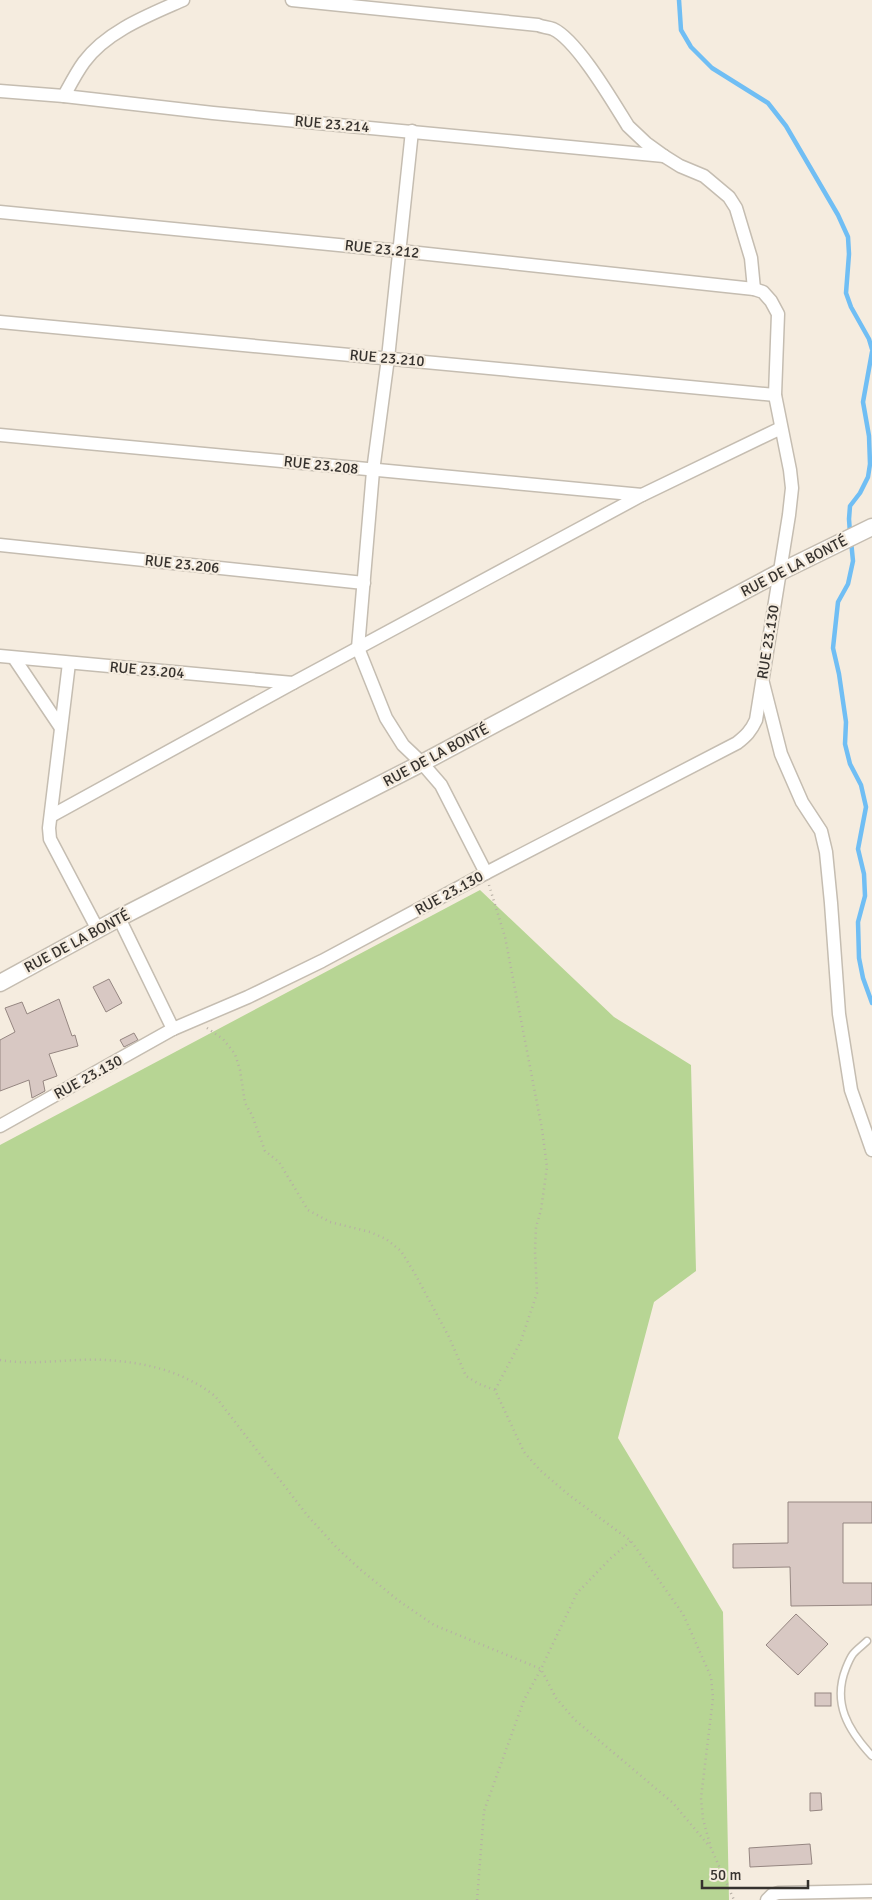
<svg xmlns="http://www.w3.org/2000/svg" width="872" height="1900" font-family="Signika,sans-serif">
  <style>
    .green { fill: #b7d594 }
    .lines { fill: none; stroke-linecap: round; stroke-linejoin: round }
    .stream { stroke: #70bef4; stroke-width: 4.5 }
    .building { fill: #d8c8c3; stroke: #958681 }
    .service-casing { stroke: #c5bdb1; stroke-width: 9 }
    .minor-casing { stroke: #c5bdb1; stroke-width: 15 }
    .tertiary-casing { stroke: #c5bdb1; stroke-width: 19 }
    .path { stroke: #b7afa5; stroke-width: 2.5; stroke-dasharray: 1 4; stroke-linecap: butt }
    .service { stroke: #fff; stroke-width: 6 }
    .minor { stroke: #fff; stroke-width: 12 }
    .tertiary { stroke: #fff; stroke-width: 16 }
    .labels { text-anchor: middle; stroke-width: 4.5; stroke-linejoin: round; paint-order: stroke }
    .street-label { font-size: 15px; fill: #36322e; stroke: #f5ecdf }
  </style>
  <rect width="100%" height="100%" fill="#f5ecdf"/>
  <path class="green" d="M480 890 614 1017 691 1065 696 1271 654 1302 618 1438 723 1612 729 1900H0V1145Z"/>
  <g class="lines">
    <g class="stream">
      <path d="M679 0 681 30 691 47 712 68 768 103 786 126 838 215 848 237 849 254 846 293 851 307 869 339 872 349"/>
      <path d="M850 533 849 519 850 506 860 493 868 477 870 464 869 436 863 402 872 352"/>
      <path d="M851 541 853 561 848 584 838 602 833 648 839 674 846 722 845 744 850 764 861 785 866 807 858 849 864 874 865 896 858 922 859 958 863 978 872 1003"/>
    </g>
  </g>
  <g class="building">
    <path d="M109 979 122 1003 106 1012 93 987Z"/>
    <path d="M59 999 72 1036 75 1035 78 1046 49 1054 57 1076 43 1081 45 1091 32 1098 29 1080 0 1091V1040L15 1032 5 1008 22 1002 27 1014Z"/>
    <path d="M134 1033 138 1040 124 1047 120 1040Z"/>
    <path d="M788 1502H872V1523H843V1583H872V1605L791 1606 790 1567 733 1568V1544L788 1543Z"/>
    <path d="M796 1614 828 1644 798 1675 766 1645Z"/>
    <rect x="815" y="1693" width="16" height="13"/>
    <path d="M810 1793H821L822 1810 810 1811Z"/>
    <path d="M810 1844 812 1864 750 1867 749 1848Z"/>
  </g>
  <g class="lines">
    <defs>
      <path id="service" d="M867 1641C863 1645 857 1649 853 1654 850 1658 848 1663 846 1668 832 1703 848 1730 872 1756"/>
      <g id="minor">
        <path d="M292 0 538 25C542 27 548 27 553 29 577 40 613 102 628 126L646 143 664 156 680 166 704 176 729 197 736 208 751 258 754 289"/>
        <path d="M0 91 64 96 213 113 664 156"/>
        <path d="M64 96C70 85 76 73 84 62 107 31 149 15 183 0"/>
        <path d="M412 131 388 358 373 471 358 648 386 718 403 745 422 763 441 785 486 873"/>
        <path d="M0 212 400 251 754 289 763 292 771 301 778 314 775 395 790 470 792 488 789 515 756 720C751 731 746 736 737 743L486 873 322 961 248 997 173 1029 0 1126"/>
        <path d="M0 322 775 395"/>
        <path d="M0 435C214 453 428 476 642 495"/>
        <path d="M0 545 364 583"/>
        <path d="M0 656 293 683"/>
        <path d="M14 658 61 728"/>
        <path d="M69 663 49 828 50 839 98 930"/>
        <path d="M763 683 781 754 802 802 821 831 826 852 831 903 839 1014 851 1090 872 1150"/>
        <path d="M51 816 293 683 642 495 781 428"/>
        <path d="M119 918 173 1029"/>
        <path d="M767 1900 772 1895 778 1893 872 1891"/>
      </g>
      <path id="tertiary" d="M0 983 119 918 422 763 780 572 872 527"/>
    </defs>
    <use href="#service" class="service-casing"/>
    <use href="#minor" class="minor-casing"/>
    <use href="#tertiary" class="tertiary-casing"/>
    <g class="path">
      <path d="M489 885 505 937 542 1129 547 1167 541 1210 536 1227 535 1251 537 1293 521 1341 495 1390"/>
      <path d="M207 1028 223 1039 235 1054 240 1070 245 1103 252 1115 265 1151 279 1162 308 1210 330 1222 370 1232 386 1239 401 1251 414 1272 449 1337 466 1376 479 1384 495 1390 524 1452 540 1470 569 1495 631 1541 683 1614 711 1677 713 1698 701 1798 703 1819 711 1848 734 1900"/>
      <path d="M0 1360C34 1366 69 1358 104 1360 144 1362 183 1371 215 1396L307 1515 337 1548 361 1570 399 1601 434 1625 541 1669 556 1698 575 1720 673 1803 710 1847"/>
      <path d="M477 1900 484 1811 524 1700 541 1669 577 1593 611 1558 631 1541"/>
    </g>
    <use href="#service" class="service"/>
    <use href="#minor" class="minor"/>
    <use href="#tertiary" class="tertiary"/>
  </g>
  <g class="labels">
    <g class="street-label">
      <text transform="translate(332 124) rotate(5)" y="5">RUE 23.214</text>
      <text transform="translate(382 249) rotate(6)" y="5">RUE 23.212</text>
      <text transform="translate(387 358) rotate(5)" y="5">RUE 23.210</text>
      <text transform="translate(321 465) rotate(6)" y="5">RUE 23.208</text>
      <text transform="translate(182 564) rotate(6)" y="5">RUE 23.206</text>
      <text transform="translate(794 566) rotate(-27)" y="5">RUE DE LA BONTÉ</text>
      <text transform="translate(768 642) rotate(-81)" y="5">RUE 23.130</text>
      <text transform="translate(147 670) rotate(5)" y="5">RUE 23.204</text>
      <text transform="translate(436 755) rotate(-28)" y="5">RUE DE LA BONTÉ</text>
      <text transform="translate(449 893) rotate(-29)" y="5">RUE 23.130</text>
      <text transform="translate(77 941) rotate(-28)" y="5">RUE DE LA BONTÉ</text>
      <text transform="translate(88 1077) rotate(-29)" y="5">RUE 23.130</text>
    </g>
  </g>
  <path d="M702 1880v8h106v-8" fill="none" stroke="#36322e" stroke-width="2.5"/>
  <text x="710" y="1880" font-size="15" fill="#36322e" stroke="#f5ecdf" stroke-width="4" paint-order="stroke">50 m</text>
</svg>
